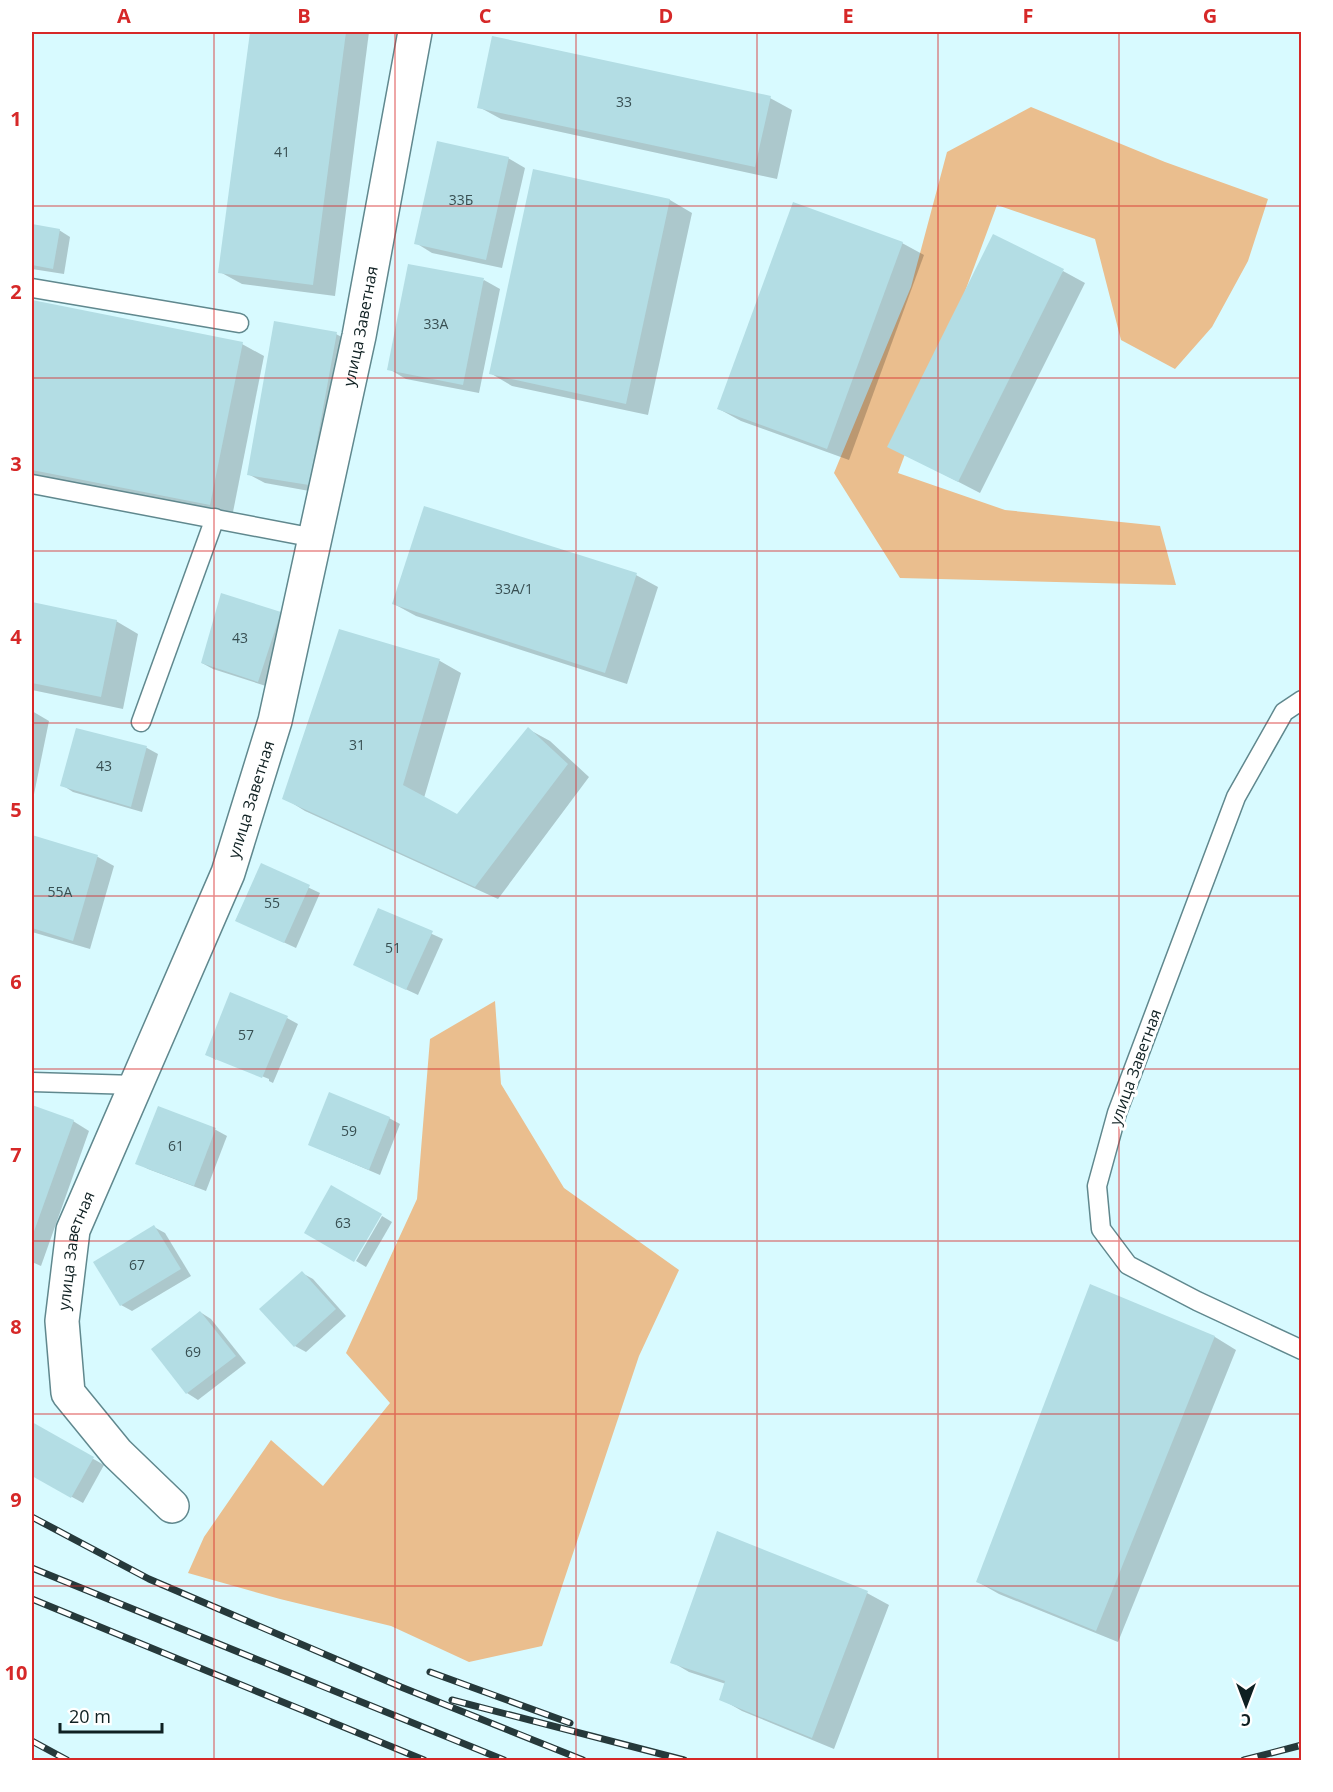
<svg xmlns="http://www.w3.org/2000/svg" width="1333" height="1792" font-family="'Open Sans',sans-serif">
  <style>
    .green { fill: #eabe8e }
    .shadow { fill: #0003 }
    .building { fill: #b3dde4 }
    .lines { fill: none; stroke-linecap: round; stroke-linejoin: round }
    .service-casing { stroke: #60888e; stroke-width: 21 }
    .minor-casing { stroke: #60888e; stroke-width: 36 }
    .service { stroke: #fff; stroke-width: 18 }
    .minor { stroke: #fff; stroke-width: 33 }
    .rail-casing { stroke: #26393b; stroke-width: 7 }
    .rail { stroke: #fff; stroke-width: 4.5; stroke-dasharray: 14; stroke-linecap: butt }
    .grid { fill: none; stroke: #d62828; stroke-width: 1.5; stroke-opacity: 0.55 }
    .labels { text-anchor: middle; stroke-width: 6; stroke-linejoin: round; paint-order: stroke }
    .number-label { font-size: 14px; fill: #384f52 }
    .street-label { font-size: 16px; fill: #0f2022; stroke: #fff }
    .neatline { fill: none; stroke: #d62828; stroke-width: 2 }
    .grid-label { font-size: 20px; text-anchor: middle; font-weight: bold; fill: #d62828 }
  </style>
  <rect width="100%" height="100%" fill="#d8faff"/>
  <g class="green">
    <path d="M1031 107 1165 162 1268 199 1248 261 1212 327 1175 369 1121 340 1095 239 997 205 898 473 1005 510 1160 526 1176 585 900 578 834 473 911 287 947 152Z"/>
    <path d="M495 1001 501 1084 564 1188 679 1270 639 1356 542 1646 469 1662 391 1626 280 1599 188 1573 204 1537 271 1440 323 1486 390 1403 346 1353 417 1199 430 1039Z"/>
  </g>
  <g class="shadow">
    <path d="M251 32H369L335 296 242 284 220 272Z"/>
    <path d="M770 98 792 110 777 179 501 119 479 107Z"/>
    <path d="M508 158 525 168 502 268 432 253 416 243Z"/>
    <path d="M534 171 670 200 692 213 648 415 512 386 490 373Z"/>
    <path d="M32 226 59 230 70 237 64 274 32 269Z"/>
    <path d="M902 243 924 255 849 460 741 421 719 409Z"/>
    <path d="M1063 271 1085 283 980 493 889 446Z"/>
    <path d="M484 280 500 289 479 393 406 379 389 369Z"/>
    <path d="M32 302 242 344 264 356 232 517 32 477Z"/>
    <path d="M336 334 353 343 326 494 265 483 248 474Z"/>
    <path d="M636 575 658 587 627 684 416 616 394 604Z"/>
    <path d="M222 595 281 613 292 620 269 687 213 669 202 663Z"/>
    <path d="M32 604 116 621 138 634 123 709 32 690Z"/>
    <path d="M340 631 440 661 461 673 424 798 457 816 528 729 550 741 589 777 498 899 305 811 284 798Z"/>
    <path d="M32 711 49 721 32 804Z"/>
    <path d="M77 730 147 748 158 754 142 812 73 792 62 785Z"/>
    <path d="M32 837 98 857 114 866 90 949 32 932Z"/>
    <path d="M261 865 320 893 296 948 236 920Z"/>
    <path d="M379 910 443 939 418 995 365 970Z"/>
    <path d="M287 1018 298 1024 273 1083 269 1081V1079L216 1058V1060L207 1054Z"/>
    <path d="M32 1107 73 1121 89 1131 41 1266 32 1262Z"/>
    <path d="M158 1108 216 1130 227 1136 206 1191 148 1169 137 1163Z"/>
    <path d="M389 1118 400 1124 380 1175 310 1145Z"/>
    <path d="M382 1216 392 1222 366 1267 356 1261Z"/>
    <path d="M154 1227 165 1233 191 1276 132 1311 121 1305Z"/>
    <path d="M302 1273 313 1279 346 1316 306 1352 295 1346Z"/>
    <path d="M1091 1286 1215 1337 1236 1350 1118 1642 999 1594 978 1582Z"/>
    <path d="M200 1312 211 1319 246 1363 198 1400 187 1393 153 1349Z"/>
    <path d="M32 1424 104 1465 83 1503 32 1475Z"/>
    <path d="M867 1593 889 1605 834 1749 742 1711 721 1699 726 1684 689 1672 672 1662Z"/>
  </g>
  <g class="building">
    <path d="M250 32H346L313 285 218 273Z"/>
    <path d="M492 36 771 96 755 167 477 108Z"/>
    <path d="M437 141 509 157 486 260 414 244Z"/>
    <path d="M533 169 670 199 626 404 489 374Z"/>
    <path d="M793 202 903 242 827 449 717 409Z"/>
    <path d="M32 224 60 229 53 269 32 265Z"/>
    <path d="M993 234 1064 269 958 482 887 447Z"/>
    <path d="M408 264 484 278 463 385 387 370Z"/>
    <path d="M32 300 243 342 210 505 32 470Z"/>
    <path d="M274 321 337 332 309 485 247 475Z"/>
    <path d="M424 506 637 573 605 673 392 604Z"/>
    <path d="M221 593 281 612 258 682 201 663Z"/>
    <path d="M32 602 117 620 101 697 32 683Z"/>
    <path d="M339 629 440 659 403 785 457 814 528 727 568 764 475 887 282 799Z"/>
    <path d="M76 728 147 746 131 807 60 786Z"/>
    <path d="M32 835 98 855 73 941 32 928Z"/>
    <path d="M261 863 310 885 284 943 235 921Z"/>
    <path d="M378 908 433 931 406 990 353 965Z"/>
    <path d="M230 992 288 1016 262 1078 205 1055Z"/>
    <path d="M329 1092 390 1117 369 1170 308 1145Z"/>
    <path d="M32 1105 74 1120 32 1237Z"/>
    <path d="M158 1106 216 1128 194 1186 135 1164Z"/>
    <path d="M331 1185 382 1214 354 1262 304 1233Z"/>
    <path d="M154 1225 181 1269 120 1306 93 1262Z"/>
    <path d="M302 1271 336 1309 294 1347 259 1309Z"/>
    <path d="M1090 1284 1215 1336 1096 1631 976 1582Z"/>
    <path d="M200 1311 236 1356 186 1394 151 1349Z"/>
    <path d="M32 1422 94 1457 71 1498 32 1476Z"/>
    <path d="M717 1531 868 1591 812 1738 719 1700 725 1681 670 1663Z"/>
  </g>
  <g class="lines">
    <defs>
      <g id="service">
        <path d="M32 288 239 323"/>
        <path d="M32 484 315 538"/>
        <path d="M1302 700 1284 712 1236 797 1117 1113 1097 1186 1101 1229 1128 1265 1197 1301 1302 1350"/>
        <path d="M141 722 215 518"/>
        <path d="M32 1082 136 1085"/>
      </g>
      <g id="minor">
        <path id="s1" d="M172 1506 117 1453 68 1393 62 1321 73 1230 228 873 275 721 359 336 415 32"/>
      </g>
    </defs>
    <use href="#service" class="service-casing"/>
    <use href="#minor" class="minor-casing"/>
    <use href="#service" class="service"/>
    <use href="#minor" class="minor"/>
    <defs>
      <g id="rail">
        <path d="M32 1517 149 1579 401 1687 583 1760"/>
        <path d="M32 1568 504 1760"/>
        <path d="M32 1599 424 1760"/>
        <path d="M430 1672 570 1723"/>
        <path d="M452 1700 684 1760"/>
        <path d="M32 1741 67 1760"/>
        <path d="M1244 1760 1302 1745"/>
      </g>
    </defs>
    <use href="#rail" class="rail-casing"/>
    <use href="#rail" class="rail"/>
  </g>
  <path class="grid" d="M214 32V1760M395 32V1760M576 32V1760M757 32V1760M938 32V1760M1119 32V1760M32 206H1302M32 378H1302M32 551H1302M32 723H1302M32 896H1302M32 1069H1302M32 1241H1302M32 1414H1302M32 1586H1302"/>
  <g class="labels">
    <g class="number-label">
      <text x="624" y="107">33</text>
      <text x="282" y="157">41</text>
      <text x="461" y="205">33Б</text>
      <text x="436" y="329">33А</text>
      <text x="514" y="594">33А/1</text>
      <text x="240" y="643">43</text>
      <text x="357" y="750">31</text>
      <text x="104" y="771">43</text>
      <text x="60" y="897">55А</text>
      <text x="272" y="908">55</text>
      <text x="393" y="953">51</text>
      <text x="246" y="1040">57</text>
      <text x="349" y="1136">59</text>
      <text x="176" y="1151">61</text>
      <text x="343" y="1228">63</text>
      <text x="137" y="1270">67</text>
      <text x="193" y="1357">69</text>
    </g>
    <g class="street-label">
      <text dy="6" stroke="none"><textPath href="#s1" startOffset="1270">улица Заветная</textPath></text>
      <text dy="6" stroke="none"><textPath href="#s1" startOffset="784">улица Заветная</textPath></text>
      <text transform="translate(1135 1067) rotate(-70)" y="6">улица Заветная</text>
      <text dy="6" stroke="none"><textPath href="#s1" startOffset="298">улица Заветная</textPath></text>
    </g>
  </g>
  <rect width="1333" height="1792" fill="none" stroke="#ffffff" stroke-width="66"/>
  <g transform="translate(1246 1705) rotate(180)" stroke="#ffffff" stroke-width="4.5" paint-order="stroke">
  <path d="M0-4.5L10 22L0 15L-10 22Z" fill="#0f2022"/>
  <text y="-9" font-size="16" font-weight="bold" text-anchor="middle" fill="#0f2022">С</text>
  </g>
  <path d="M60 1723v9h102v-9" fill="none" stroke="#0f2022" stroke-width="3"/>
  <text x="69" y="1723" font-size="18" fill="#0f2022" stroke="#ffffff" stroke-width="4.5" paint-order="stroke">20 m</text>
  <rect x="33" y="33" width="1267" height="1726" class="neatline"/>
  <g class="grid-label">
    <text x="124" y="23">A</text>
    <text x="304" y="23">B</text>
    <text x="485" y="23">C</text>
    <text x="666" y="23">D</text>
    <text x="848" y="23">E</text>
    <text x="1028" y="23">F</text>
    <text x="1210" y="23">G</text>
    <text x="16" y="126">1</text>
    <text x="16" y="299">2</text>
    <text x="16" y="471">3</text>
    <text x="16" y="644">4</text>
    <text x="16" y="817">5</text>
    <text x="16" y="989">6</text>
    <text x="16" y="1162">7</text>
    <text x="16" y="1334">8</text>
    <text x="16" y="1507">9</text>
    <text x="16" y="1680">10</text>
  </g>
</svg>
